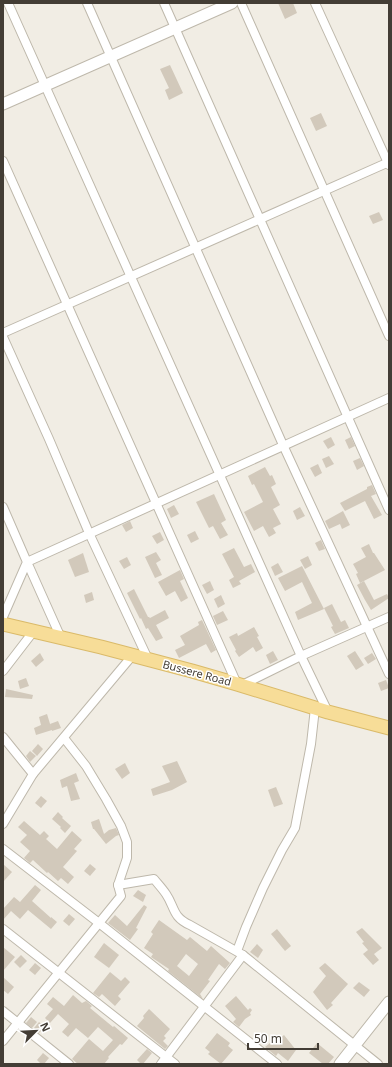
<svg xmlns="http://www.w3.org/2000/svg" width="392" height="1067" font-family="'Noto Sans',sans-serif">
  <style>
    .building { fill: #d2c9bb; fill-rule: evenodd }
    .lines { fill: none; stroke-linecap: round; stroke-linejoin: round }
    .minor-casing { stroke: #beb8ab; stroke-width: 10 }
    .tertiary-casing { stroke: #beb8ab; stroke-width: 13 }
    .primary-casing { stroke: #daba69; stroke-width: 15 }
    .minor { stroke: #fff; stroke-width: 8 }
    .tertiary { stroke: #fff; stroke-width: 11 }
    .primary { stroke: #f7dd98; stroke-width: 13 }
    .labels { text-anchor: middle; stroke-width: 3; stroke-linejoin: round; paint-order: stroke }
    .street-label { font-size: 11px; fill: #433d35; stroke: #fff }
  </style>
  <rect width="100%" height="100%" fill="#f1ede4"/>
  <g class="building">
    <path d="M278 3H293L297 13 285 19Z"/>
    <path d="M170 65 183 93 169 100 165 90 169 88 160 69Z"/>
    <path d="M321 113 327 126 316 131 310 118Z"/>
    <path d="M379 212 383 220 373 224 369 216Z"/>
    <path d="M331 437 335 445 328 449 323 441Z"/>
    <path d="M351 437 355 446 349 449 345 440Z"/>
    <path d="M329 456 334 464 326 468 322 459Z"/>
    <path d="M360 458 364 466 357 470 353 461Z"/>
    <path d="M318 464 322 473 315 477 310 468Z"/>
    <path d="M265 467 270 476 272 475 276 484 271 487 280 505 273 509 281 524 273 528 276 533 269 537 263 526 254 531 244 512 263 502 254 484 252 485 248 476Z"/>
    <path d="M372 485 376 494 371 496 382 515 374 519 365 501 345 511 340 503 367 489V487Z"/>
    <path d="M214 494 226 520 221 523 228 535 220 539 213 526 209 528 196 502Z"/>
    <path d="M174 505 179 514 171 518 167 509Z"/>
    <path d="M300 507 305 516 297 520 293 511Z"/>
    <path d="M343 511 350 525 342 529 340 524 329 529 325 521Z"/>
    <path d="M130 521 133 528 126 532 122 525Z"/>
    <path d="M195 531 199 539 191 543 187 535Z"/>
    <path d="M160 532 164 540 157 544 152 536Z"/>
    <path d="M321 540 325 549 319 551 315 543Z"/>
    <path d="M369 544 373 553H374L385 570 360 583 356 574 358 573 353 564 366 557 361 548Z"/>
    <path d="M234 548 244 567 251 564 255 572 239 581 241 584 233 588 229 580 234 577 222 554Z"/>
    <path d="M156 552 161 560 156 563 162 575 155 578 145 557Z"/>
    <path d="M83 553 89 572 75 577 68 560Z"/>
    <path d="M308 556 312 565 305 569 300 560Z"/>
    <path d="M127 557 131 565 124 569 119 561Z"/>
    <path d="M278 563 283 572 275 576 271 567Z"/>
    <path d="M302 566 324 609 298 620 295 612 312 603 302 582 285 591 278 578Z"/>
    <path d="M180 570 184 579 180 581 188 598 181 602 175 591 166 596 158 582Z"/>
    <path d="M210 581 214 590 207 594 202 585Z"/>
    <path d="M364 581 374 600 387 594 389 598 371 610 365 600 357 585Z"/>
    <path d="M134 589 148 617H149L150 618 165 610 169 618 156 625 163 638 156 641 148 628 146 629 141 618 140 619 127 593Z"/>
    <path d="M92 592 94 600 86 603 84 595Z"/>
    <path d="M221 595 225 604 218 608 214 599Z"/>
    <path d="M332 604 341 622 345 620 349 628 335 634 331 627 333 626 324 608Z"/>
    <path d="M223 611 228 620 217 625 213 616Z"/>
    <path d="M202 620 216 650 211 653 206 644 179 658 175 650 185 645 180 636 199 625 198 622Z"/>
    <path d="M254 627 259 636 257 637 263 648 256 652 253 647 239 657 235 651 236 650 229 637 237 633 238 636Z"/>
    <path d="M273 651 278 660 270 664 266 655Z"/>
    <path d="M355 651 364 665 356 670 347 656Z"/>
    <path d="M40 653 44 660 36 667 31 661Z"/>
    <path d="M372 653 376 659 368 664 364 658Z"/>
    <path d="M26 678 29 686 20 689 18 681Z"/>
    <path d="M386 680 389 688 381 691 378 683Z"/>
    <path d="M6 689 33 695 32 699 5 697Z"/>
    <path d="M47 714 51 727 50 724 58 721 61 728 52 731V730L36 735 34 728 41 725 39 717Z"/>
    <path d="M38 744 43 749 37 756 32 751Z"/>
    <path d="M30 751 36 756 30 762 26 756Z"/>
    <path d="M177 761 187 782 172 790 153 796 151 789 170 782 162 766Z"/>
    <path d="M125 763 130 773 122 779 115 769Z"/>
    <path d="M76 773 79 781 74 783 80 799 71 801 67 786 62 788 60 780Z"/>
    <path d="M276 787 283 804 274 807 268 790Z"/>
    <path d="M41 796 47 801 41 808 35 803Z"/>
    <path d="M58 812 63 817 62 818 71 826 65 833 60 828 61 827 52 819Z"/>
    <path d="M99 819 104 834 109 830 116 828 119 835 116 836 106 844 94 829H93L91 822Z"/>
    <path d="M24 821 40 835 44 831 49 836 46 839 57 849 72 831 82 840 74 849 77 851 63 867 74 877 68 884 61 878 58 881 48 872 47 873 33 860 30 863 24 858 30 851 20 842 27 835 18 827Z"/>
    <path d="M3 864 12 872 3 882Z"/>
    <path d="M90 864 96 869 90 876 84 871Z"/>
    <path d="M35 885 41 890 32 901 51 918V917L57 922 51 929 28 910 20 919 11 911 3 920V909L14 897 20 902Z"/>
    <path d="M138 890 146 895 143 902 133 896Z"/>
    <path d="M144 905 147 907 136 928 138 929 130 940 108 923 115 915 127 926Z"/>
    <path d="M69 914 75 919 69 926 63 921Z"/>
    <path d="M159 920 187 940 190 937 207 951 211 946 230 963 225 969 219 964 208 980 210 981 200 994 203 999 168 971 169 969 151 957 153 954 144 948 153 934 151 932ZM186 954 198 964 189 976 177 966Z"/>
    <path d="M362 928 382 948 374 954 379 960 373 965 363 954 368 950 362 943 364 942 356 932Z"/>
    <path d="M277 929 291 946 285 951 271 934Z"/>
    <path d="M104 943 119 955 109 968 94 957Z"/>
    <path d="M257 944 263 950 258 958 250 952Z"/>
    <path d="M3 947 15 957 3 971Z"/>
    <path d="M21 955 27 961 20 968 14 962Z"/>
    <path d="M35 963 41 968 35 975 29 970Z"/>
    <path d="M325 963 348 984 331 1003 333 1005 327 1010 313 992 326 976 319 968Z"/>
    <path d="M110 972 121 981 125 977 130 982 118 996 121 999 115 1006 102 994 99 997 93 993Z"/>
    <path d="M3 977 14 987 8 994 3 990Z"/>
    <path d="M359 982 370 990 364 997 353 988Z"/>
    <path d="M73 995 82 1003 86 1001 92 1006 90 1008 113 1027 114 1026 128 1038 122 1045 120 1044 108 1057 109 1058 104 1064H78L72 1059 89 1039 103 1051 113 1040 98 1027 88 1038 76 1028 68 1037 62 1032 69 1024 58 1014 50 1023 45 1018 53 1009 47 1004 53 997 64 1006Z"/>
    <path d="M236 996 248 1010 250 1008 252 1010 250 1013 251 1015 245 1019 239 1027 233 1022 236 1019 225 1006Z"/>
    <path d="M149 1009 170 1029 164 1036 166 1038 163 1041 168 1046 165 1049 137 1026 144 1018 143 1016Z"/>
    <path d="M31 1017 37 1022 32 1028 26 1023Z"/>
    <path d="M39 1022 45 1027 39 1033 34 1028Z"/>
    <path d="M217 1033 230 1043 228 1046 233 1050 221 1064 208 1054 210 1052 205 1048Z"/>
    <path d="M284 1035 296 1050 288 1061 278 1053 276 1056 265 1047 270 1043 272 1045Z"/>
    <path d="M317 1043 334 1057 328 1064H323L309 1053Z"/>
    <path d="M147 1049 152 1053 143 1064H141L137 1060Z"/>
    <path d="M43 1053 49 1058 44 1064H41L37 1060Z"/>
  </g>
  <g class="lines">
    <defs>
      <g id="minor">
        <path d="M8 3 301 656 328 712"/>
        <path d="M87 3 283 445 389 674"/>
        <path d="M164 3 389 510"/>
        <path d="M241 3 389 336"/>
        <path d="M315 3 389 165"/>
        <path d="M3 161 237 684"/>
        <path d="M3 333 389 162"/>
        <path d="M3 337 49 439 89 533 148 659"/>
        <path d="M3 507 27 562 3 617"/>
        <path d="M61 638 27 562 389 398"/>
        <path d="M3 671 33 632"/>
        <path d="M242 685 301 656 389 617"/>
        <path d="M3 737 33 774 3 824"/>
        <path d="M33 774 132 656"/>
        <path d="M3 849 99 923 277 1064"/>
        <path d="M118 885 154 879C158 884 162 888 166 894 175 907 172 917 190 925L243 955 378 1064"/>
        <path d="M3 929 175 1064"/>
        <path d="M237 951 246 927 263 888 282 850 295 828 311 744 315 708"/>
        <path d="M3 1011 69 1064"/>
        <path d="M3 1041 121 896 118 885 127 858V842L121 826 106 799 86 766 64 738"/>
        <path d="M161 1064 243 955"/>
      </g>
      <g id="tertiary">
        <path d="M3 104 232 3"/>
        <path d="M340 1064 389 1002"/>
      </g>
      <path id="primary" d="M3 624 101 647 192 671 237 684 328 712 389 728"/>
    </defs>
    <use href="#minor" class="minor-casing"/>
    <use href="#tertiary" class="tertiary-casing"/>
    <use href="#primary" class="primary-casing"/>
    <use href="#minor" class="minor"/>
    <use href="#tertiary" class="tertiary"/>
    <use href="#primary" class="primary"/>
  </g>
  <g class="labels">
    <g class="street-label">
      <text transform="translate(197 673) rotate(15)" y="4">Bussere Road</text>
    </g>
  </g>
  <rect width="392" height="1067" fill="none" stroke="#433d35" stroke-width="8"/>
  <g transform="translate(36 1031) rotate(66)" stroke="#ffffff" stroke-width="3" paint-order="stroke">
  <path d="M0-3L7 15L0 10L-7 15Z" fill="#433d35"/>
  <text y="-6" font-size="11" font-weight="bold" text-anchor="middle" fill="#433d35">N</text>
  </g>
  <path d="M248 1043v6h70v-6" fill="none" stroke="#433d35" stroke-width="2"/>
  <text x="254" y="1043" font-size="12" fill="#433d35" stroke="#ffffff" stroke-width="3" paint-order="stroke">50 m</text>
</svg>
